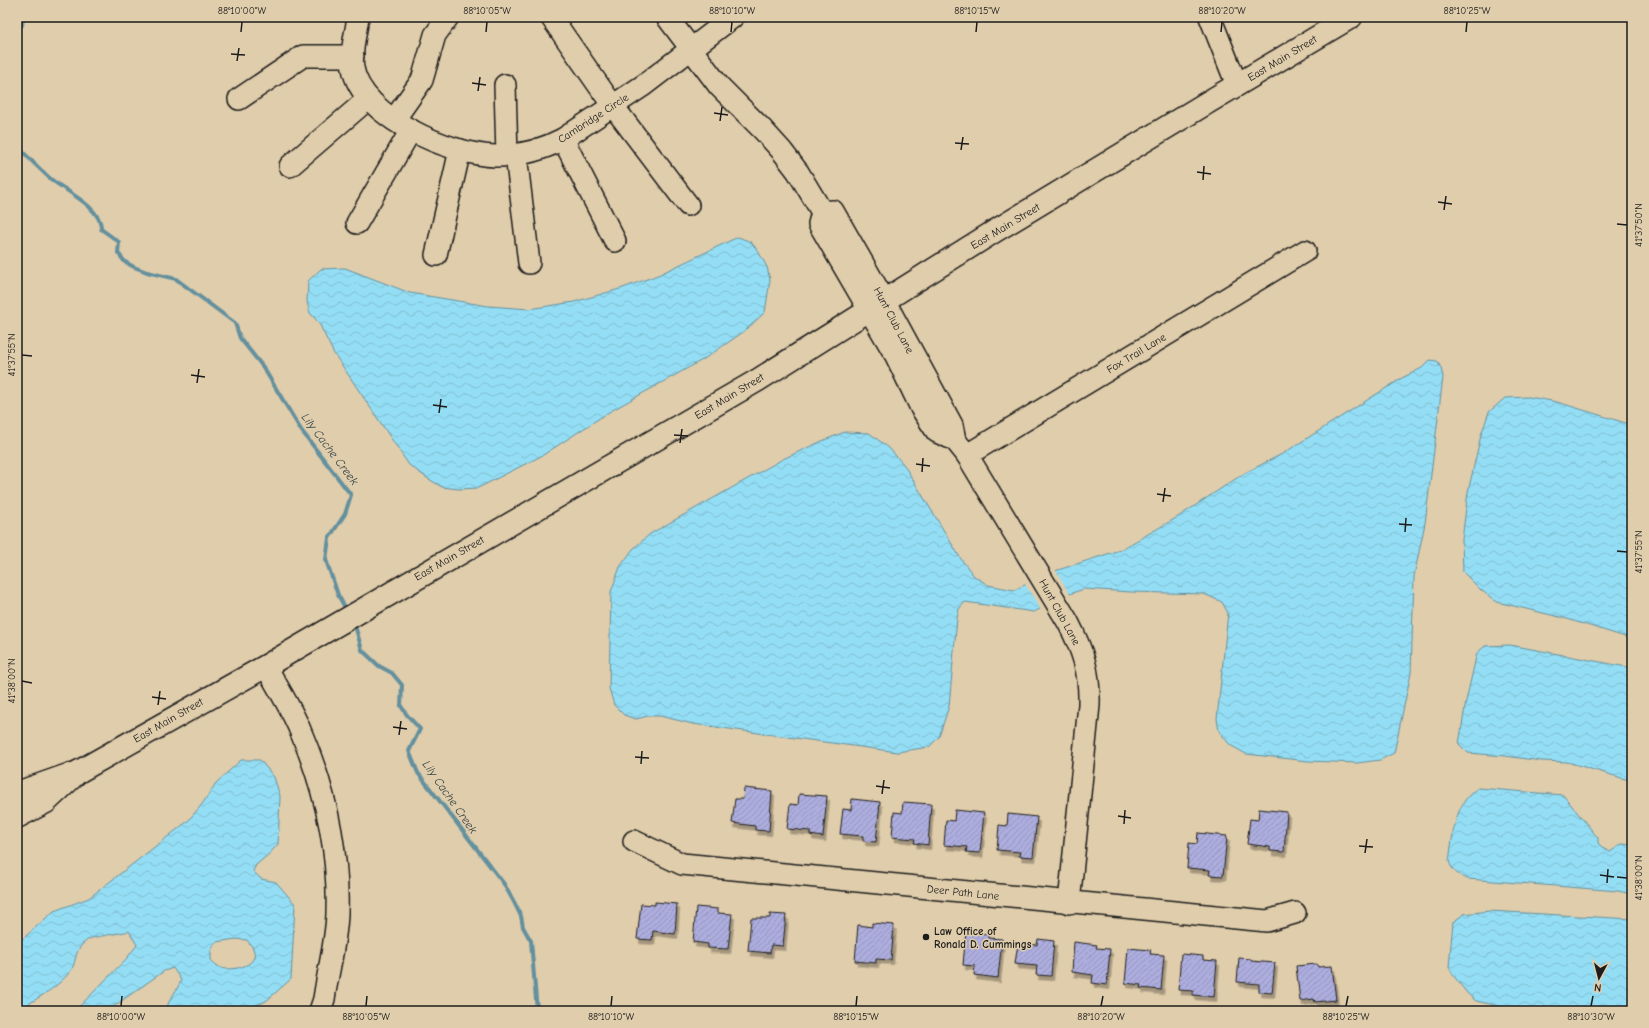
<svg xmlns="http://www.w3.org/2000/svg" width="1649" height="1028" font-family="'Comic Neue',sans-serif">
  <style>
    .water { fill: url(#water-waves); stroke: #64909e; fill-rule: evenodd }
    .pier { fill: #e0cdab }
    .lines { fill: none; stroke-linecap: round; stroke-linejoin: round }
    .stream { stroke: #64909e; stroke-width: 4 }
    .building { fill: url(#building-hatch); stroke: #1c1c1c; filter: url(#shadow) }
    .minor-casing { stroke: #1c1c1c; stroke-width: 24 }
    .major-casing { stroke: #1c1c1c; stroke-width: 25 }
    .highway-casing { stroke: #1c1c1c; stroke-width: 25 }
    .minor { stroke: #e0cdab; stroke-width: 21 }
    .major { stroke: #e0cdab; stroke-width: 22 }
    .highway { stroke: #e0cdab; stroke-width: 22 }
    .ticks { fill: none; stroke: #1c1c1c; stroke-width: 1.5 }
    .poi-dot { fill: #1c1c1c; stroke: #e0cdab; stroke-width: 1.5 }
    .labels { text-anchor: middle; stroke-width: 3; stroke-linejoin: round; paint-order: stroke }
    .street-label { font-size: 11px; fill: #1c1c1c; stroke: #e0cdab }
    .poi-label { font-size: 11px; font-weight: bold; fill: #1c1c1c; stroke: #e0cdab; text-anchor: start }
    .water-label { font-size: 12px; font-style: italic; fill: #344347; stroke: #e0cdab }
    .neatline { fill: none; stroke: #1c1c1c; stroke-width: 1.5 }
    .ticks-label { font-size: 10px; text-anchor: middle; fill: #1c1c1c }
  </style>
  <defs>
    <pattern id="water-waves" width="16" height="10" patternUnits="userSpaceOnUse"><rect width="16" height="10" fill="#94def5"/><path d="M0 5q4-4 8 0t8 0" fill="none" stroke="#7fbed1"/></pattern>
    <pattern id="building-hatch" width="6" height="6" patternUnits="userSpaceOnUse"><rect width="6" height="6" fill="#adadde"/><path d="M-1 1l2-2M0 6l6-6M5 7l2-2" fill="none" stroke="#9494be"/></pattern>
    <filter id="shadow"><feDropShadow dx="2.5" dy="4.5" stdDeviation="0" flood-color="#0004"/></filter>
  </defs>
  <rect width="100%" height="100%" fill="#e0cdab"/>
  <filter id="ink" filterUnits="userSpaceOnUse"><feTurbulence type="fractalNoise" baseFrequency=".025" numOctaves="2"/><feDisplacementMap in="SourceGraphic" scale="8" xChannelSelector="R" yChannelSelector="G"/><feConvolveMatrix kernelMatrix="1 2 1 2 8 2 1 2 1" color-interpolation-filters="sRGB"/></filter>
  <g filter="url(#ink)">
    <g class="water">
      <path d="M738 237 751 242 758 251 767 267 770 280 765 312 746 330 704 359 609 412 543 455 478 488 459 489 442 487 427 478 409 465 333 352 319 323 310 313 307 302 308 281 321 269 345 268 410 293 488 306 529 309 574 302 623 288 658 275Z"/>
      <path d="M1430 360 1437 361 1441 368 1443 377 1425 523 1414 576 1411 673 1394 753 1380 760 1357 763 1308 761 1246 754 1230 745 1219 731 1217 719 1228 613 1222 602 1204 594 1131 592 1084 589 1069 594 1034 612 965 602 959 609 957 618 949 706 939 737 929 747 897 752 693 724 660 716H648L636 719 624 715 614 705 609 688 611 592 620 567 633 549 650 534 783 459 822 441 845 432 869 433 889 448 904 465 961 559 974 576 988 585 1014 590 1055 571 1120 550 1178 517 1243 474 1284 453 1402 378 1422 368Z"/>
      <path d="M1529 397 1557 402 1632 425V639L1564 618 1497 602 1481 590 1463 572 1462 540 1468 492 1481 435 1489 412 1505 398Z"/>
      <path d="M1510 645 1632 668V781L1567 762 1542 761 1505 756 1468 753 1459 744 1466 701 1477 653 1485 646Z"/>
      <path d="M241 760H260L274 777 280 796 278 844 270 853 256 865 253 871 261 879 276 882 295 904 291 979 266 1001 242 1011H166C168 999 177 992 181 980L173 968 164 971 107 1011H75L127 958 137 945 129 931C122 933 93 937 89 939 71 951 79 961 69 973 56 989 34 1000 17 1011V944L54 911 89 898 188 821 203 803 216 783ZM236 939 247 940C249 943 253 947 254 951 258 967 231 971 221 968 217 966 214 963 211 960V950L216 942Z"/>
      <path d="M1478 788 1563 795 1598 838V843L1604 849 1610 852 1622 844 1632 845V894L1618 891 1468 879C1459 876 1451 870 1449 861 1453 835 1454 803 1478 788Z"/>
      <path d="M1489 911 1632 919V1011H1521L1476 1001 1467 993 1453 975 1449 967 1453 922 1464 914Z"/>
    </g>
    <path class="pier" d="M1055 569 1070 595 1041 610 1025 584Z"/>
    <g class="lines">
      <g class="stream">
        <path d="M17 30 22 25 23 17"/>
        <path d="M17 146C28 157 40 170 52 180 67 192 102 208 101 229L119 242 118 253 125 262 134 267 147 272 176 279 235 323 240 338 263 367 301 430 351 495 345 514 329 538 326 560 338 595 347 611"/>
        <path d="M353 623 356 629 362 650 379 666 392 673 402 685 401 706 407 715 420 729 409 751 418 773 504 884 514 902 521 916 523 927 531 941 537 1011"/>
      </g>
    </g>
    <g class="building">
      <path d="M744 788 772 791 769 831 755 830V826L732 823 735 799H743Z"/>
      <path d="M799 794 827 796 823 837 810 835V831L787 829 790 804 798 805Z"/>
      <path d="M852 799 880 802 876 842 863 841V836L840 834 843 809 851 810Z"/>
      <path d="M903 802 931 804 928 845 914 843 915 839 892 837 894 812 902 813Z"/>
      <path d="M1259 809 1287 812 1284 852 1270 851V847L1247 844 1250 819 1258 820Z"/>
      <path d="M955 810 984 813 980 853 966 852 967 847 944 845 946 820 954 821Z"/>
      <path d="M1008 814 1037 817 1033 857 1019 856 1020 852 997 850 999 825 1007 826Z"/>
      <path d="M1198 833 1227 836 1223 876 1209 875 1210 870 1187 868 1189 843 1197 844Z"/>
      <path d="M655 902 677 904 675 934 653 931 652 940 637 939 641 904 655 905Z"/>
      <path d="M696 907 718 909V913L732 914 728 949 708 948V944L693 942Z"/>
      <path d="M770 914 786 915 783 946 771 945 770 953 748 951 751 918H770Z"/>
      <path d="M872 923 894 925 891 960 876 959V963L855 961 858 925 872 927Z"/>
      <path d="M966 932 988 934V938L1002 939 998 978 974 975 975 966 963 965Z"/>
      <path d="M1038 939 1054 941 1051 976 1036 975 1037 966 1015 964 1018 943 1037 945Z"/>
      <path d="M1074 942 1097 945 1096 948 1110 949 1107 985 1092 983 1093 975 1072 972Z"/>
      <path d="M1128 948 1151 950 1150 954 1164 955 1161 990 1140 988 1141 985 1125 983Z"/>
      <path d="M1181 954 1203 956V960L1217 961 1214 997 1193 995V991L1178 990Z"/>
      <path d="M1239 958 1251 959V961L1275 963 1272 993 1259 992V984L1237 982Z"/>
      <path d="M1317 964 1318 967 1332 966 1336 1000 1315 1002 1314 999 1300 1001 1296 966Z"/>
    </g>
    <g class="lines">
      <defs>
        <g id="minor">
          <path d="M358 17C356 33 350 52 353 68 361 117 451 155 496 156 519 156 542 150 563 139L644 85 733 17"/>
          <path d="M551 17 613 106 688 205"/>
          <path d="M667 17 719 86 763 130 782 151 798 172 822 212 819 224 896 356 921 408 937 432 955 440 967 455 1068 622C1083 651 1090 672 1089 705L1069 903"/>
          <path d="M1210 17 1237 85"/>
          <path d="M505 85 507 156"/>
          <path d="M239 99 303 56H353"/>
          <path d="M394 120 422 80 435 35 448 17"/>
          <path d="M563 139 615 241"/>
          <path d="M516 155 529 263"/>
          <path d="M290 166 368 99"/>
          <path d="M822 212 833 211 884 300 952 425 955 440"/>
          <path d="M357 223 411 130"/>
          <path d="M436 255 460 150"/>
          <path d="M967 455 1305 251"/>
          <path d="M266 666C277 687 291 708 300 730 325 788 339 851 337 914 336 942 328 971 324 999L320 1011"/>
          <path d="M634 841 682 864 1267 921 1295 913"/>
        </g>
        <path id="major" d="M78 772 266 666 758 380 995 231 1210 101 1351 17"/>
        <g id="highway">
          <path d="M17 793 71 774"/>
          <path d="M17 817 46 802 78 772"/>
        </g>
      </defs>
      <use href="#minor" class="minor-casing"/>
      <use href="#major" class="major-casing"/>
      <use href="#highway" class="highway-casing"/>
      <use href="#minor" class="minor"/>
      <use href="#major" class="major"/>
      <use href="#highway" class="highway"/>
    </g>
  </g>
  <path class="ticks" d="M241 32 242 22M486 32 487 22M731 32 732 22M976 32 977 22M1221 32 1222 22M1466 32 1467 22M231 54 245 55M237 61 239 48M472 83 486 85M478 91 480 77M714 113 728 115M720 121 722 107M955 143 969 144M961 150 963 137M1197 172 1211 174M1203 180 1204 166M1438 202 1452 204M1444 210 1446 196M1617 224 1627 225M22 355 32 356M191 375 205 377M197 383 199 369M433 405 447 407M439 413 441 399M674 435 688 436M680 443 682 429M916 464 930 466M922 472 923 458M1157 494 1171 496M1163 502 1165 488M1399 524 1412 525M1405 532 1406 518M1617 551 1627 552M22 681 32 683M152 697 166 699M158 705 160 691M393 727 407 729M399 735 401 721M635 757 649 758M641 764 642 751M876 786 890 788M882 794 884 780M1118 816 1131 818M1124 824 1125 810M1359 846 1373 847M1365 853 1367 839M1600 875 1614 877M1617 877 1627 878M1607 883 1608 869M121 1006 122 996M366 1006 367 996M611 1006 612 996M856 1006 857 996M1101 1006 1103 996M1346 1006 1348 996M1591 1006 1593 996"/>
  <circle class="poi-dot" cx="926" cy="937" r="4"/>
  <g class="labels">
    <g class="street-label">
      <text transform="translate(1282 58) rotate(-31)" y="4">East Main Street</text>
      <text transform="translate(593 118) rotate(-33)" y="4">Cambridge Circle</text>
      <text transform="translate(1005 226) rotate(-31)" y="4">East Main Street</text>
      <text transform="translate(894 320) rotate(62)" y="4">Hunt Club Lane</text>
      <text transform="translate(1136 353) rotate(-31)" y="4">Fox Trail Lane</text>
      <text transform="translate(729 396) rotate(-31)" y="4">East Main Street</text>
      <text transform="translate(449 558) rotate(-30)" y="4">East Main Street</text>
      <text transform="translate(1060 612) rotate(61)" y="4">Hunt Club Lane</text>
      <text transform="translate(168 720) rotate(-30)" y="4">East Main Street</text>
      <text transform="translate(963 892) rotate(6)" y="4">Deer Path Lane</text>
    </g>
    <g class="poi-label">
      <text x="934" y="935">Law Office of<tspan x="934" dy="13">Ronald D. Cummings</tspan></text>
    </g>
    <g class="water-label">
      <text transform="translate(330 449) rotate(53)" y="4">Lily Cache Creek</text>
      <text transform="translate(450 797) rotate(55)" y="4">Lily Cache Creek</text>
    </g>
  </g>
  <rect width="1649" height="1028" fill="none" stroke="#e0cdab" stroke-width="44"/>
  <g transform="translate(1599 978) rotate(187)" stroke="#e0cdab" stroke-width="3" paint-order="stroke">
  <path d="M0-3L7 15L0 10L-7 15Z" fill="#1c1c1c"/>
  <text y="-6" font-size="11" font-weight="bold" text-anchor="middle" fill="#1c1c1c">N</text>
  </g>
  <rect x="22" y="22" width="1605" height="984" class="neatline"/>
  <g class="ticks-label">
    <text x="242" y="14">88°10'00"W</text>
    <text x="487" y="14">88°10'05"W</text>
    <text x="732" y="14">88°10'10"W</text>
    <text x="977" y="14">88°10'15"W</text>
    <text x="1222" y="14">88°10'20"W</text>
    <text x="1467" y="14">88°10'25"W</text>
    <text transform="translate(1638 225) rotate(-90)" y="4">41°37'50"N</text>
    <text transform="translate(11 355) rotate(-90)" y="4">41°37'55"N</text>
    <text transform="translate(1638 552) rotate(-90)" y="4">41°37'55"N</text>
    <text transform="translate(11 681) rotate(-90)" y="4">41°38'00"N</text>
    <text transform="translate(1638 878) rotate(-90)" y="4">41°38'00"N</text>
    <text x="121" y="1020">88°10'00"W</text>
    <text x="366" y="1020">88°10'05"W</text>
    <text x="611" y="1020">88°10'10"W</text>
    <text x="856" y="1020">88°10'15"W</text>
    <text x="1101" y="1020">88°10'20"W</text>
    <text x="1346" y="1020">88°10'25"W</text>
    <text x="1591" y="1020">88°10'30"W</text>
  </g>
</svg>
